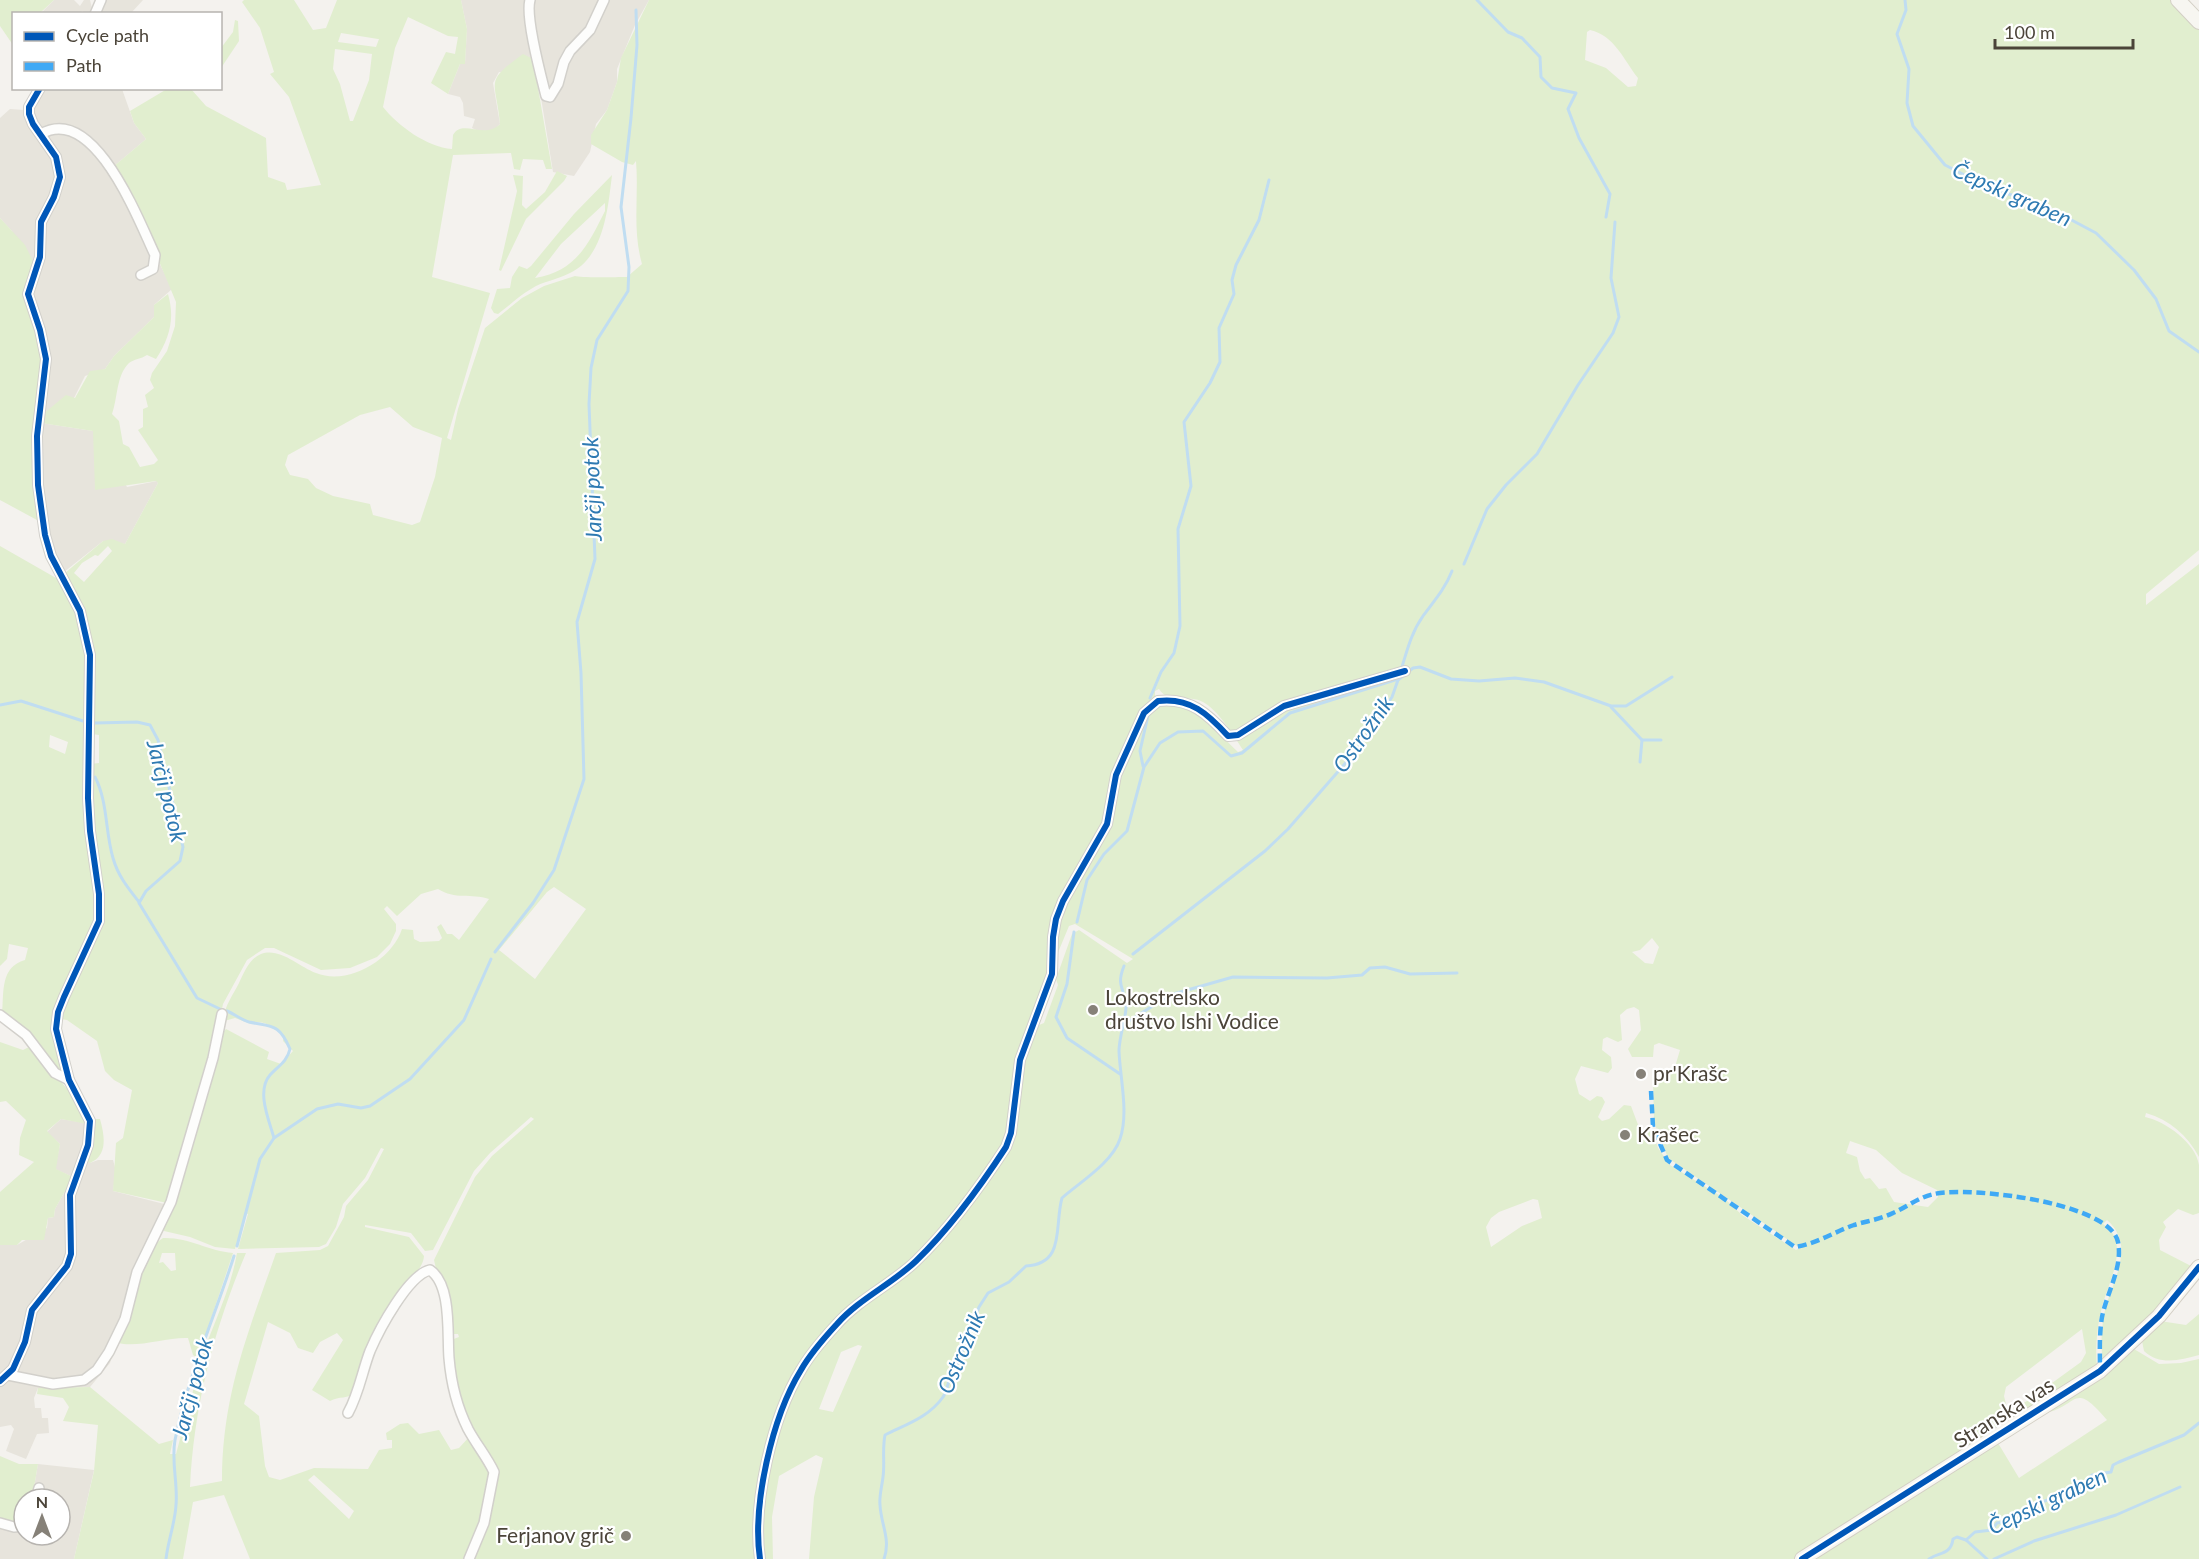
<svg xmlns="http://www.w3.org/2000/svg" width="2199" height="1559" font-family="Lato,sans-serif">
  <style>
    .residential { fill: #e7e4dc }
    .green { fill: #e1eecf; fill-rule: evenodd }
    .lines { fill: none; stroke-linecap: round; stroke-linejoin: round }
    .stream { stroke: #c0ddf1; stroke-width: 3 }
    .street-casing { stroke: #d2d0cb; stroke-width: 12 }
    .secondary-casing { stroke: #d3cfc5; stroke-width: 16 }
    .street { stroke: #fdfdfc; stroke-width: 9 }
    .secondary { stroke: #f7f6f1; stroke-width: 14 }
    .quiet { stroke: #3fa9f5; stroke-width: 4.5; stroke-dasharray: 9 4.5; stroke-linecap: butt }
    .cycleway-casing { stroke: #fff; stroke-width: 10 }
    .cycleway { stroke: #0057b8; stroke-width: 6 }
    .poi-dot { fill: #868178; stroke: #fff; stroke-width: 2 }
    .labels { text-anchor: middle; stroke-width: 4.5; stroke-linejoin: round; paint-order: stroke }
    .poi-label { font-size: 21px; fill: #4b4439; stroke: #fff; text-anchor: start }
    .street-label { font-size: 21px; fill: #4b4439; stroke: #fff }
    .water-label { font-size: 22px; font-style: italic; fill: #2e7ab2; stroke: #fff }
  </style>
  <rect width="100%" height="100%" fill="#f4f2ee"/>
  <g class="residential">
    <path d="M54 0H74L80 6 84 0H90L93 12 96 0H143L131 13 87 14 82 11 81 13 40 14Z"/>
    <path d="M461 0H649L635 25 617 69V82L607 110 596 124 590 152 574 176 553 172 538 79 499 72 493 83 500 124 494 130 480 132 472 128 475 119 464 116 463 103 460 97 448 94 460 64 465 63 467 29Z"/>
    <path d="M37 89H122L134 123 146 139 113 167 172 289 154 305V317L114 356 105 369 85 376 74 398 42 415 25 286 12 231 0 218V118L10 109 24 110Z"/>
    <path d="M41 423 93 431 127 487 157 481 158 483 125 544 103 541 59 576 39 521Z"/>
    <path d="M61 1119 92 1124 90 1163 98 1160H113L116 1171 113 1191 172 1206 158 1241 145 1259 110 1363 90 1387 38 1388 34 1398 35 1408H41L42 1418H48L49 1433 37 1434 26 1459 6 1451 14 1429 11 1425 0 1427V1245H17L47 1228 48 1218 54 1217 55 1209 73 1177 55 1169 60 1144 47 1132Z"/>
    <path d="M38 1464 94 1470 74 1559H0V1520L24 1522V1535H60V1499H32Z"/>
  </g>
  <g class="green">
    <path d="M0 0H54L40 13 14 14 13 45 0 26Z"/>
    <path d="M244 0H294L313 30 326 28 337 0H461L467 29 465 64H460L448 94 431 83 446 52 455 54 458 37 448 36 408 17 395 48 383 107C398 126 427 147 452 149L453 135C462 118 484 140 500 124 496 79 483 83 523 54L531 58 534 65 552 169H546L543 160 523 159 520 170 514 169 511 153 453 155 432 277 490 293 447 438 451 440 458 409 485 328 522 298 544 286 575 276C579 278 617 277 627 277L642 264C632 229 639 196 636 161L633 165 622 162 591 144V135L607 110 617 82 621 58 649 0H2171L2199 28V550L2146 594V605L2199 564V1157C2187 1135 2170 1120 2146 1113L2145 1117C2165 1121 2196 1143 2199 1165 2199 1181 2199 1198 2199 1213L2193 1215 2178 1209 2163 1222 2166 1227 2159 1240 2160 1250 2193 1267 2151 1317 2103 1361C2100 1345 2102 1321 2106 1306 2115 1276 2135 1245 2107 1220L2103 1224C2132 1242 2108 1283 2102 1307 2097 1326 2095 1349 2097 1369L1794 1559H809L814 1497 823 1458 816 1455 779 1476 772 1517 773 1559H763L761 1522 768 1472 789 1400 810 1362 847 1317 918 1262 1009 1146 1021 1065 1039 1025 1044 1023 1058 985 1056 979 1072 934 1079 930 1127 963 1133 959 1075 924 1069 926 1023 1037 1015 1066 1006 1138 977 1185 919 1256 844 1312 793 1379 757 1498 758 1559H471L497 1480 470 1429 456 1394 451 1340 459 1337 458 1334H451L434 1260 475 1177 492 1156 534 1119 531 1117 490 1153 474 1171 433 1250 425 1251 411 1233 365 1225V1227L409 1237 424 1256C423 1269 411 1277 404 1287 381 1319 369 1356 356 1393 348 1399 339 1396 330 1401L312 1390 343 1340 337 1333 320 1342 313 1353 298 1348 290 1333 268 1322 244 1404 259 1416 265 1466 269 1477 280 1480 314 1468 368 1469 379 1450 392 1448V1440H387L386 1433 400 1424 408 1423 419 1434 439 1430 451 1450 459 1448 470 1436 492 1474 482 1521 466 1559H250L224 1495 193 1502 183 1559H74L94 1471 98 1425 63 1421 69 1407 63 1398 37 1394 38 1388 90 1387 159 1444 173 1440 170 1454H176L184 1424H189C193 1406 191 1390 197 1371 209 1332 230 1294 237 1253H246C214 1329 194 1405 190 1487L222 1481C222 1395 248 1333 276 1253L320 1250 328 1246 344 1217 346 1206 368 1180 384 1149 381 1148 365 1178 343 1204 336 1227 326 1244 319 1247 238 1249 248 1214 245 1213 235 1249 215 1247 190 1237 164 1231 163 1228 222 1033 226 1029 269 1052 267 1059 281 1064 293 1051 283 1041 284 1036C274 1029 264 1018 251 1024L235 1018 224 1021C223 1008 233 995 239 983 244 973 249 959 261 954 280 947 299 967 316 973 348 986 392 960 402 929L413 930 414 939 420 942 439 941 442 938 437 927 441 924 447 934H452L459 940 489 899C471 893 455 900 438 889L421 894 397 916 387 906 384 909 396 924V931L390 944 377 957 350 968 321 970 274 948H265L247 960 223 1004 214 1047 167 1203 113 1191 116 1143 123 1138 132 1090 114 1080 105 1071 97 1041 67 1020 60 1019 101 923 92 833 90 764 99 763V735L92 734 93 657 65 573 103 541 112 539 125 544 158 483 156 481 95 490 93 431 41 423 42 415 66 395 75 398 90 371 105 369 114 356 154 317V305L168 294C175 318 170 338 156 359L147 355C141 359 134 359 129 363 116 376 118 397 112 414L119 421 123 444 129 447 140 467 154 464 158 460 138 430 143 427V409L148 407 145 395 154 388 150 380 152 373 167 351 175 326 176 302 151 242 113 167 146 139 134 123 130 111 167 89H191L206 106 266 138 268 177 285 183 287 190 321 185 289 97 270 74 274 72 260 28 242 2ZM1590 30C1615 36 1623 59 1638 78L1636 86 1628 87 1606 68 1585 60 1587 32ZM341 33 378 39H379L376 47 338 42ZM335 49 372 54 369 80 353 121H350L340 84 333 69ZM390 407 413 427 442 438 435 477 420 522 412 525 373 515 370 504 333 496 316 488 308 479 290 475 285 465 288 455 360 415ZM108 546 112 551 84 582 74 573 82 563 95 555 98 556ZM1159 689C1169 705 1189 694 1203 702 1218 710 1234 736 1243 750L1238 752C1204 720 1194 688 1141 714L1155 698V691ZM554 887 586 909 535 979 499 950 547 892ZM1652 938 1659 947 1653 964 1645 963 1632 952 1640 950ZM1634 1007 1639 1010 1641 1030 1628 1049 1632 1057H1653L1654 1045 1659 1043 1680 1050 1674 1070 1666 1079 1653 1080 1654 1122 1668 1158 1800 1248 1796 1250 1742 1215 1724 1198 1670 1165 1658 1148 1652 1131 1640 1130 1631 1106 1624 1105 1609 1119 1602 1121 1598 1117 1605 1102 1602 1097 1597 1096 1590 1101 1579 1094 1575 1079 1581 1066 1608 1073 1612 1068 1611 1057 1602 1050 1603 1039 1607 1037 1618 1042 1622 1040 1620 1015 1627 1009ZM1850 1141 1876 1150 1902 1173 1937 1190 1938 1197 1928 1207 1894 1202 1886 1188 1879 1189 1870 1178 1865 1179 1860 1171 1857 1157 1846 1153ZM1533 1199 1538 1200 1542 1218 1522 1226 1491 1247 1486 1227 1491 1218 1499 1212ZM2082 1329 2086 1353 2081 1362 2027 1401 2008 1412 2004 1396 2006 1387ZM858 1345 862 1346 833 1412 819 1409 841 1352ZM314 1475 354 1511 349 1519 308 1480Z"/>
    <path d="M235 20 238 21 239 41 221 68V48L233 32Z"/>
    <path d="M557 171 567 176 564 181 526 219 501 271 499 270 517 191 513 175 523 176 522 205 526 209 545 192Z"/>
    <path d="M612 175C608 208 604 257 570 273 557 280 543 281 531 289 519 296 509 306 498 314L494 313 491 308 497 289 510 288 512 277 519 266 527 269 531 266 574 214ZM605 203V211C588 245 576 271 535 278L561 244Z"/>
    <path d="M0 218 25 245 34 263 25 290 39 337 43 370 39 520H37L0 500Z"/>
    <path d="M0 546 56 578 59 576 77 614 86 656 96 915 93 929 53 1024V1038L62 1069 59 1071 2 1014C4 992 0 967 25 960L28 948 9 944 7 959 0 966ZM50 735 68 742 65 754 49 747Z"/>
    <path d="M0 1042 23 1050 31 1046 73 1096 87 1124 61 1119 47 1131 60 1144 56 1169 73 1177 55 1209 54 1217 48 1218 44 1240H22L17 1245H0V1192L34 1162 19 1155 20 1138 26 1120 6 1101 0 1102Z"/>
    <path d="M92 1119H100C104 1134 109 1155 90 1163L87 1161 94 1133Z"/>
    <path d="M163 1238C188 1237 209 1251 233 1253L198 1358 193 1355 188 1338C167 1337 138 1348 118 1343 127 1315 138 1253 163 1238ZM162 1253H175L176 1270 171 1271 163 1262 159 1263Z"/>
    <path d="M2199 1314V1355C2180 1360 2160 1366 2144 1351L2142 1341 2160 1321 2186 1325Z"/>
    <path d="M2134 1349 2159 1364 2181 1363 2199 1359V1559H1818V1556L1998 1443 2019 1478 2107 1420C2072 1379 2079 1407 2045 1413L2105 1373Z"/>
    <path d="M0 1456 19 1464H38L32 1499H24V1522L21 1524 0 1520Z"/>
  </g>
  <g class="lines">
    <g class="stream">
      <path d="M1477 0 1508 32 1522 38 1540 57 1541 77 1552 88 1576 93 1568 109 1579 138 1610 194 1606 217"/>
      <path d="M1905 0 1906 10 1897 34 1909 69 1907 103 1913 126 1945 165 1988 187 2047 207 2096 233 2134 270 2156 299 2169 331 2199 352"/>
      <path d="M1464 564 1487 509 1506 485 1537 454 1578 385 1613 333 1619 317 1611 278 1615 222"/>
      <path d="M1401 670C1407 651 1411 633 1423 616 1434 601 1445 589 1452 571"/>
      <path d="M1150 698 1161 672 1174 653 1180 626 1178 529 1191 486 1184 422 1210 383 1220 362 1219 328 1234 294 1232 280 1236 265 1259 220 1269 180"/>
      <path d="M0 705 21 701 83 721"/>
      <path d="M1611 707 1642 740H1661"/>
      <path d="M95 723 137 722 150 725 158 740 183 847 180 861 146 891 139 903 197 998 220 1009"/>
      <path d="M1640 762 1642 740"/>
      <path d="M1143 766 1140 751 1149 711"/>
      <path d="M95 777C108 802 105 831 113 858 118 876 128 888 139 902"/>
      <path d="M1077 922 1087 880 1104 854 1127 831 1144 767 1160 743 1178 732 1203 731 1231 756 1242 753 1290 713 1398 679"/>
      <path d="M1074 932 1067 984 1056 1017 1067 1038 1120 1074"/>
      <path d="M495 952 533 903 554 870 584 779 581 673 577 622 595 559 589 404 591 368 597 340 628 291 629 267 621 207 631 118 637 45 636 10"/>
      <path d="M1133 954 1265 851 1288 829 1356 751 1392 697 1398 680 1413 668 1420 667 1451 679 1479 681 1515 678 1544 682 1611 706H1626L1672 677"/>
      <path d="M227 1011C234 1014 242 1020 249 1022 272 1027 279 1023 290 1049 287 1062 278 1066 270 1075 256 1091 269 1120 274 1138"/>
      <path d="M1121 1026 1170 995 1233 977 1327 978 1362 975 1370 968 1385 967 1410 974 1457 973"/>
      <path d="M237 1246 260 1159 274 1138 317 1109 338 1104 361 1108 370 1106 410 1079 464 1020 491 959"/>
      <path d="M1966 1540 1987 1559"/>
      <path d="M166 1559C168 1541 175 1523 176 1505 178 1483 171 1462 175 1440 187 1379 215 1316 234 1256"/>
      <path d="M884 1559C891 1539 881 1525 880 1505 879 1496 882 1486 883 1477 885 1463 882 1450 885 1435 907 1424 929 1417 943 1397 949 1389 946 1381 954 1373L979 1307 988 1293 1009 1282 1026 1266C1066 1264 1054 1226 1062 1198 1080 1182 1112 1163 1120 1139 1129 1113 1120 1078 1119 1051 1119 1037 1127 1014 1126 1005 1124 987 1116 986 1124 966"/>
      <path d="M1929 1559C1939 1552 1951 1555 1953 1539L1957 1537 1966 1540 1975 1532 1992 1530 1997 1523 2013 1521 2014 1517 2031 1506 2086 1486 2087 1480 2092 1475 2111 1472 2113 1465 2119 1462 2184 1435 2199 1423"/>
      <path d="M1994 1559 2034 1541 2116 1515 2180 1487"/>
    </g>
    <defs>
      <g id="street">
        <path d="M530 0C525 17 541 76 546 96L550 97 558 84 564 62 570 51 590 30 604 0"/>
        <path d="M95 14 101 0"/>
        <path d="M41 134C94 103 138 219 155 255L153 269 141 275"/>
        <path d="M0 1015 26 1035 55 1073 69 1080"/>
        <path d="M8 1375 53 1384 84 1380 97 1370 109 1352 125 1319 137 1272 171 1202 213 1058 222 1014"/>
        <path d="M0 1381 13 1369 25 1342 32 1310 67 1266 71 1254 70 1195 88 1145 90 1121 69 1080 56 1029 58 1012 64 997 99 921V894L90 831 88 798 90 655 80 611 51 556 45 535 38 485 37 436 46 359 40 330 28 294 40 257 41 222 54 197 60 177 56 157 33 124 29 114V107L40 88"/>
        <path d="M348 1413C359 1393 362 1372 370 1351 379 1330 408 1275 430 1270 452 1285 447 1334 449 1358 451 1382 457 1407 468 1429 476 1444 487 1457 494 1472L484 1523 469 1559"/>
        <path d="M36 1499 39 1488"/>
        <path d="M0 1523 14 1527 24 1526"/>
        <path d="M760 1559C752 1505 772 1417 801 1370 810 1354 825 1337 837 1324 859 1299 892 1284 916 1261 950 1228 980 1187 1006 1147L1011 1133 1020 1060 1052 974 1053 937 1056 919 1063 901 1107 824 1116 775 1144 713 1158 701C1190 697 1208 714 1228 736L1238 735 1284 706 1405 671"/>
      </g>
      <g id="secondary">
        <path d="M2178 0 2199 22"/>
        <path d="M1802 1559 2100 1371 2159 1316 2199 1267"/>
      </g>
    </defs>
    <use href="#street" class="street-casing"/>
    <use href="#secondary" class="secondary-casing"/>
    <use href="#street" class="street"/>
    <use href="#secondary" class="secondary"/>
    <path class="quiet" d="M1651 1091 1653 1127 1667 1160 1795 1247C1816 1244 1834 1232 1854 1225 1867 1221 1881 1219 1893 1213 1907 1207 1919 1197 1934 1194 1968 1186 2110 1202 2118 1242 2123 1267 2107 1292 2102 1317 2099 1335 2100 1353 2100 1371"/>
    <defs>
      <g id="cycleway">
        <path d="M0 1381 13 1369 25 1342 32 1310 67 1266 71 1254 70 1195 88 1145 90 1121 69 1080 56 1029 58 1012 64 997 99 921V894L90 831 88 798 90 655 80 611 51 556 45 535 38 485 37 436 46 359 40 330 28 294 40 257 41 222 54 197 60 177 56 157 33 124 29 114V107L40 88"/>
        <path d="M760 1559C752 1505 772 1417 801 1370 810 1354 825 1337 837 1324 859 1299 892 1284 916 1261 950 1228 980 1187 1006 1147L1011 1133 1020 1060 1052 974 1053 937 1056 919 1063 901 1107 824 1116 775 1144 713 1158 701C1190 697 1208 714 1228 736L1238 735 1284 706 1405 671"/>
        <path d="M1802 1559 2100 1371 2159 1316 2199 1267"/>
      </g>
    </defs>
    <use href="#cycleway" class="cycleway-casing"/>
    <use href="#cycleway" class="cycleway"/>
  </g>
  <g class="poi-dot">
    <circle cx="1093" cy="1010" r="6"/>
    <circle cx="1641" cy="1074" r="6"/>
    <circle cx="1625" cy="1135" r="6"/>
    <circle cx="626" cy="1536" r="6"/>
  </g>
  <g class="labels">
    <g class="poi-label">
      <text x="1105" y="1005">Lokostrelsko<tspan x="1105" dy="24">društvo Ishi Vodice</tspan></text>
      <text x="1653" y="1081">pr'Krašc</text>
      <text x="1637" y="1142">Krašec</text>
      <text x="614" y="1543" text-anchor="end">Ferjanov grič</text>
    </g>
    <g class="street-label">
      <text transform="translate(2004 1413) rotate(-32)" y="7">Stranska vas</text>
    </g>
    <g class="water-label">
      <text transform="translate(2012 194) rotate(24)" y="8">Čepski graben</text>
      <text transform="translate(592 489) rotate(-92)" y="8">Jarčji potok</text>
      <text transform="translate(1363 734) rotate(-55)" y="8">Ostrožnik</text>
      <text transform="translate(167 791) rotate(76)" y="8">Jarčji potok</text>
      <text transform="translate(961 1352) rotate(-67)" y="8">Ostrožnik</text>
      <text transform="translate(192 1388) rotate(-75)" y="8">Jarčji potok</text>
      <text transform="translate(2047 1501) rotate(-25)" y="8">Čepski graben</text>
    </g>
  </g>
  <rect x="12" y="12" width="210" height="78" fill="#ffffff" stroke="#b7b4b0" stroke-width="1.5"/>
  <rect x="24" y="32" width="30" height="9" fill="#0057b8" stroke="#b7b4b0" stroke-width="1.5"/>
  <text x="66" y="42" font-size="18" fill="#4b4439">Cycle path</text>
  <rect x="24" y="62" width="30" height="9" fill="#3fa9f5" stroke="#b7b4b0" stroke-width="1.5"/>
  <text x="66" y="72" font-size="18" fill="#4b4439">Path</text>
  <g transform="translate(42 1517)"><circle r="28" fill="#ffffff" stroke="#b7b4b0" stroke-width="1.5"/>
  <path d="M0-4.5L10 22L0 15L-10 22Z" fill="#868178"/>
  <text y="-9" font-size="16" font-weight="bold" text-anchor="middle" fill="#4b4439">N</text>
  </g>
  <path d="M1995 39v9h138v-9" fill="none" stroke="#4b4439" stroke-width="3"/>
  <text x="2004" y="39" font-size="18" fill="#4b4439" stroke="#ffffff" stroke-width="4.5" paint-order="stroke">100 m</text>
</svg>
